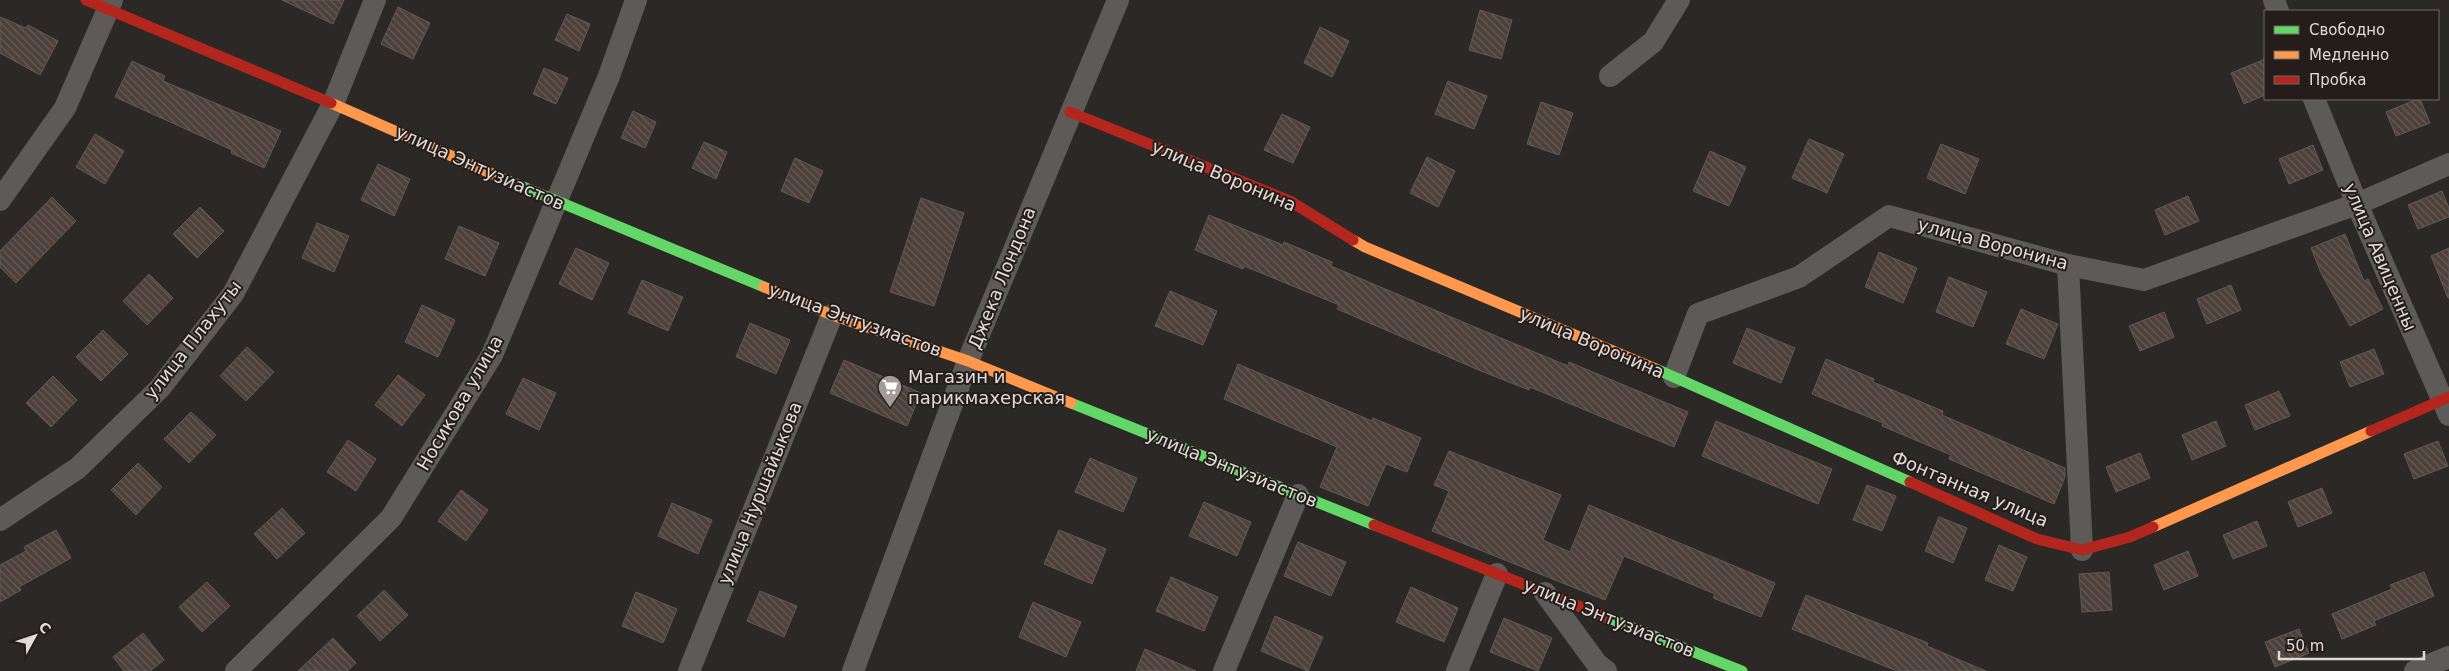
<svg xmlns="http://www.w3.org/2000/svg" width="2449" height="671" font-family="'DejaVu Sans',sans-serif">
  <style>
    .building { fill: url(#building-back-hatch); stroke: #5d5a58 }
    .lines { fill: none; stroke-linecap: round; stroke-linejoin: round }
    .street { stroke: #5d5a58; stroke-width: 22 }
    .fast { stroke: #63d668; stroke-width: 11 }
    .slow { stroke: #ff974d; stroke-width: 11 }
    .jam { stroke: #b3261e; stroke-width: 11 }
    .labels { text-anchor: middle; stroke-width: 4; stroke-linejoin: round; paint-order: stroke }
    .street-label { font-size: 18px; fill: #e0dad8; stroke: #241d1a }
    .poi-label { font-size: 18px; fill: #e0dad8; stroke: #241d1a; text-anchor: start }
  </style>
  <defs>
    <pattern id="building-back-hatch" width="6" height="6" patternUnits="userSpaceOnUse" patternTransform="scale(1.25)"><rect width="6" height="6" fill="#4d403a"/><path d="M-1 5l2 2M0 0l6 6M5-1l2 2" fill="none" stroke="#665b56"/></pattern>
  </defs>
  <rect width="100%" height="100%" fill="#2b2826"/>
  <g class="building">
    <path d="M282 0H344L333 24Z"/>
    <path d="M398 7 430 23 413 59 381 44Z"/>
    <path d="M1480 10 1512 20 1501 59 1469 50Z"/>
    <path d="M567 14 590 24 579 51 555 40Z"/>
    <path d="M0 17 26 28 28 25 58 41 40 75 0 53Z"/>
    <path d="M1320 27 1349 41 1332 77 1304 63Z"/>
    <path d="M2265 59V95L2244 104 2231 73Z"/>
    <path d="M132 61 165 76 163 81 281 131 264 168 231 153 232 150 115 97Z"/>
    <path d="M544 68 568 78 556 104 533 94Z"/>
    <path d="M1448 81 1487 96 1474 129 1435 114Z"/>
    <path d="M2417 99H2420L2430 123 2396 136 2386 112Z"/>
    <path d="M1541 102 1573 113 1559 155 1527 144Z"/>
    <path d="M633 111 656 122 645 148 621 138Z"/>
    <path d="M1282 114 1310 127 1293 163 1264 150Z"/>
    <path d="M95 134 124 151 105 184 76 167Z"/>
    <path d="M1809 139 1844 154 1827 193 1792 178Z"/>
    <path d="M704 142 727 152 716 179 692 168Z"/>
    <path d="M1941 144 1979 159 1965 194 1927 178Z"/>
    <path d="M2313 145 2323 170 2289 184 2279 159Z"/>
    <path d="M1710 151 1746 167 1729 206 1693 191Z"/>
    <path d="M1427 157 1455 171 1438 207 1410 193Z"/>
    <path d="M795 158 823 171 809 203 781 191Z"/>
    <path d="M378 164 410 179 394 216 361 200Z"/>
    <path d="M2442 191 2449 208V217L2418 229 2408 205Z"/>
    <path d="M2188 196 2199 221 2165 235 2155 210Z"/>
    <path d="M52 197 76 221 16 283 0 267V251Z"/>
    <path d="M921 198 964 213 934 306 890 292Z"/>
    <path d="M200 207 224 231 197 258 173 234Z"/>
    <path d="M1209 215 1283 245 1284 242 1332 262 1331 266 1470 325 1568 366 1569 362 1688 412 1674 447 1530 387 1529 390 1481 371 1337 309 1339 305 1244 266 1243 269 1195 250Z"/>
    <path d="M317 223 349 236 334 272 302 258Z"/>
    <path d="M459 226 499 243 485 276 445 259Z"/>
    <path d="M2345 234 2364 281 2368 279 2383 309 2350 326 2321 273 2311 248Z"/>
    <path d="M576 248 609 263 592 300 559 284Z"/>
    <path d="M2449 248V298H2448L2431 256Z"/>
    <path d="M1879 252 1917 268 1903 303 1865 287Z"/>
    <path d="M149 274 173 298 147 325 123 301Z"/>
    <path d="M1949 277 1987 292 1973 327 1936 312Z"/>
    <path d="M642 280 683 297 668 331 628 313Z"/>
    <path d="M2231 285 2241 310 2207 324 2197 299Z"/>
    <path d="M1170 291 1217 311 1203 345 1155 326Z"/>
    <path d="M422 305 455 320 438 357 405 342Z"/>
    <path d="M2021 309 2058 324 2044 359 2006 344Z"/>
    <path d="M2164 312 2174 337 2140 351 2129 326Z"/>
    <path d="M750 323 790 340 776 374 736 357Z"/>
    <path d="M1747 328 1795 348 1781 383 1733 363Z"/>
    <path d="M103 330 128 354 101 381 76 357Z"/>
    <path d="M247 347 274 372 246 401 220 376Z"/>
    <path d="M2374 349 2384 374 2350 387 2340 362Z"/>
    <path d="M1826 359 1874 379 1873 382 1943 411 1942 415 2065 468V477L2054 504 1949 459 1951 455 1882 426 1883 423 1812 394Z"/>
    <path d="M844 360 921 393 907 426 830 393Z"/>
    <path d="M1238 364 1372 421 1373 418 1421 438 1407 472 1386 464 1368 506 1320 487 1337 447 1224 399Z"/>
    <path d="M398 375 425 395 402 426 375 405Z"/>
    <path d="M53 376 77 400 51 427 26 403Z"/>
    <path d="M523 378 556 393 539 430 506 414Z"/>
    <path d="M2279 391 2290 416 2255 430 2245 405Z"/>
    <path d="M191 412 216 435 189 463 164 439Z"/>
    <path d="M1716 421 1832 469 1818 504 1702 456Z"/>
    <path d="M2216 421 2226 446 2192 460 2182 435Z"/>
    <path d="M348 440 376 459 356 491 327 472Z"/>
    <path d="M2438 441 2448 466 2414 479 2404 454Z"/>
    <path d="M1449 451 1561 495 1543 540 1570 552 1589 505 1775 583 1761 617 1713 598 1715 594 1624 556 1605 600 1432 531 1449 491 1434 485Z"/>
    <path d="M2140 453 2150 478 2116 492 2106 467Z"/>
    <path d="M1090 458 1137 478 1123 512 1075 492Z"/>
    <path d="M138 463 162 487 136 515 111 490Z"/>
    <path d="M1867 485 1896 496 1882 531 1853 520Z"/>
    <path d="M2322 488 2332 513 2298 527 2288 502Z"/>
    <path d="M461 490 488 510 466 541 438 521Z"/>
    <path d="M1204 502 1251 522 1237 556 1189 536Z"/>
    <path d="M672 503 712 520 698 554 658 536Z"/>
    <path d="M282 508 305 533 277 559 254 534Z"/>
    <path d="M1939 517 1967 528 1953 563 1925 551Z"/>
    <path d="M2257 521 2267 546 2233 559 2223 535Z"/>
    <path d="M56 530 71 558 19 587 21 590 0 602V565L26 551 24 547Z"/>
    <path d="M1059 530 1106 549 1092 584 1044 564Z"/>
    <path d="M1298 542 1346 562 1331 596 1284 576Z"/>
    <path d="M1999 545 2027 557 2013 591 1985 580Z"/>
    <path d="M2188 551 2198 576 2164 590 2154 565Z"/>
    <path d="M2109 572 2112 610 2082 612 2079 574Z"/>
    <path d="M2424 572 2434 596 2374 621 2376 625 2342 639 2332 614 2392 589 2390 585Z"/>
    <path d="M1171 577 1218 597 1204 631 1156 611Z"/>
    <path d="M207 582 230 606 202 632 179 607Z"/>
    <path d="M1411 587 1458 608 1444 642 1396 622Z"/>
    <path d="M384 590 408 615 380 641 357 616Z"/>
    <path d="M760 591 797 606 784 637 747 621Z"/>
    <path d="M636 592 677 609 663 643 622 626Z"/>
    <path d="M1806 595 1928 643 1927 646 1986 671H1897L1792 629Z"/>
    <path d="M1033 602 1081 622 1066 657 1019 637Z"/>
    <path d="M1275 616 1323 637 1308 671 1261 651Z"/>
    <path d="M1504 618 1552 638 1538 671 1490 652Z"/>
    <path d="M2299 629 2309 653 2275 667 2265 642Z"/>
    <path d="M143 633 164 660 150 671H124L113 657Z"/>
    <path d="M333 638 356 663 347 671H298Z"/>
    <path d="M1145 649 1196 671H1136Z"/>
  </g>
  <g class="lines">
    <g class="street">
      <path d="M2274 0 2278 11"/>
      <path d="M1610 76 1653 42 1679 0"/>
      <path d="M2314 99 2357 204 2449 415"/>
      <path d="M0 200 65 108 112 0"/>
      <path d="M2068 265 2082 550"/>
      <path d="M1674 377 1698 314 1799 277 1889 216 2068 265 2144 280 2357 204 2449 164"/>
      <path d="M0 520 78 468 160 388 233 294 333 104 375 0"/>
      <path d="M1545 593 1597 664 1606 671"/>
      <path d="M236 671 391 518 492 355 609 76 636 0"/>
      <path d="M689 671 832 315"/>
      <path d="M853 671 968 361 1118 0"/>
      <path d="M1224 671 1298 495"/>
      <path d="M1457 671 1497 574"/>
      <path d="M2415 671 2449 657"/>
    </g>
    <g class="fast">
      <path d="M504 179 764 287"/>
      <path d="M1656 369 1910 482"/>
      <path d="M1071 403 1374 525"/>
      <path d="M1606 617 1742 671"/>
    </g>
    <g class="slow">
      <path d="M331 103 504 179"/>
      <path d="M1353 240 1365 247 1656 369"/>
      <path d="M764 287 832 315 968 361 1071 403"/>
      <path d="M2153 527 2371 431"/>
    </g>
    <g class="jam">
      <path d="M86 0 331 103"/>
      <path d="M1070 112 1290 201 1353 240"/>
      <path d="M2371 431 2449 397"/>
      <path d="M1910 482 2037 539 2082 550 2130 537 2153 527"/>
      <path d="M1374 525 1606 617"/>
    </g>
  </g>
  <defs>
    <symbol id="supermarket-pin" viewBox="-11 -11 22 30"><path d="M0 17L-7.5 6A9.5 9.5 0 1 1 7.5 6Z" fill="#a19c9a" stroke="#241d1a"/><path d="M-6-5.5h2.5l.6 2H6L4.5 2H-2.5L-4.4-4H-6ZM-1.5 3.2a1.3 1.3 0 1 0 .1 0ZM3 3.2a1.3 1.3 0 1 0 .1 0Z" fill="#fff"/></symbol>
  </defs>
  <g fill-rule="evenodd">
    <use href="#supermarket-pin" x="876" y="373" width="28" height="38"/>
  </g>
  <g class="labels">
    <g class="street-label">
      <text transform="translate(480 168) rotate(24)" y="6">улица Энтузиастов</text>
      <text transform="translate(1224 176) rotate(23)" y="6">улица Воронина</text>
      <text transform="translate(1993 244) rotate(15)" y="6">улица Воронина</text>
      <text transform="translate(2380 257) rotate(67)" y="6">улица Авиценны</text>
      <text transform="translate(1002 278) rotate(-68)" y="6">Джека Лондона</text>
      <text transform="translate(855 320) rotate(20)" y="6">улица Энтузиастов</text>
      <text transform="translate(193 340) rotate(-52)" y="6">улица Плахуты</text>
      <text transform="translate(1592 343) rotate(23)" y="6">улица Воронина</text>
      <text transform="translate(460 403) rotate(-60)" y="6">Носикова улица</text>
      <text transform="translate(1232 468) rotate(22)" y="6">улица Энтузиастов</text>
      <text transform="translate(1970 489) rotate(23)" y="6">Фонтанная улица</text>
      <text transform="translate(760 493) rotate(-68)" y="6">улица Нуршайыкова</text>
      <text transform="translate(1609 618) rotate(22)" y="6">улица Энтузиастов</text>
    </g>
    <g class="poi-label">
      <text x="908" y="383">Магазин и<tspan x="908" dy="21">парикмахерская</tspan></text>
    </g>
  </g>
  <rect x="2264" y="10" width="175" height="90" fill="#241d1a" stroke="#6f6966"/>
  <rect x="2274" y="26" width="25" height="8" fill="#63d668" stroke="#6f6966"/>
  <text x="2309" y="35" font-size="15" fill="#e0dad8">Свободно</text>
  <rect x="2274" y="51" width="25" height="8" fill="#ff974d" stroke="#6f6966"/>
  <text x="2309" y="60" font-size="15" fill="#e0dad8">Медленно</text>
  <rect x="2274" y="76" width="25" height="8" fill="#b3261e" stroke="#6f6966"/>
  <text x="2309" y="85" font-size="15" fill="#e0dad8">Пробка</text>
  <g transform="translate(35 636) rotate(50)" stroke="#241d1a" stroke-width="4" paint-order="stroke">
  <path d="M0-4L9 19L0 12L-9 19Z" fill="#e0dad8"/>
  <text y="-8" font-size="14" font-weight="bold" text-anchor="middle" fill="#e0dad8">С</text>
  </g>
  <path d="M2279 651v8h145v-8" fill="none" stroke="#e0dad8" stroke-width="2.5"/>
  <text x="2286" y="651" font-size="15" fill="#e0dad8" stroke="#241d1a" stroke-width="4" paint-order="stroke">50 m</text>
</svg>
